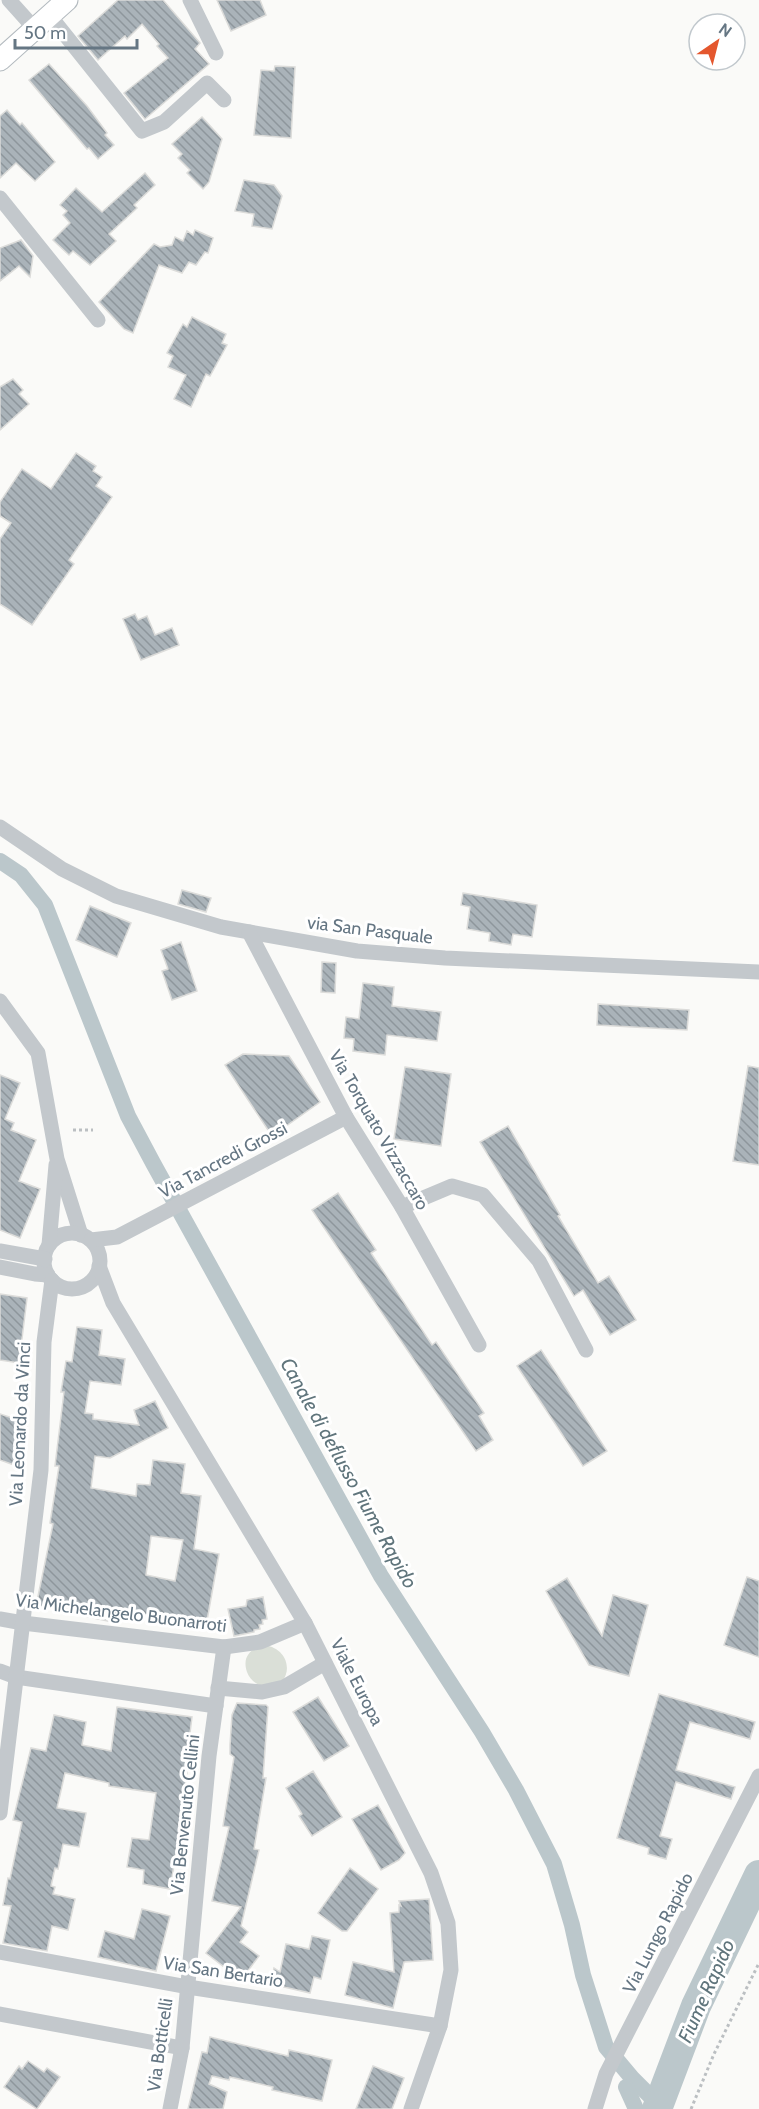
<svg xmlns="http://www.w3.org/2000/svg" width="759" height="2109" font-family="Cabin,sans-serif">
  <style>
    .green { fill: #dadfd7 }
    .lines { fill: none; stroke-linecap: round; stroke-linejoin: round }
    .canal { stroke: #bbc7cb; stroke-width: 16 }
    .river { stroke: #bbc7cb; stroke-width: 30 }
    .building { fill: url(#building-back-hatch); stroke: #dcdcda; stroke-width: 1.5; fill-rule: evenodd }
    .secondary-casing { stroke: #b3babf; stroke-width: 23 }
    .path { stroke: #bbbfc2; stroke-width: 3; stroke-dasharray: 3 3; stroke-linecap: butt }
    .street { stroke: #c3c8cc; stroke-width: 15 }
    .secondary { stroke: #fff; stroke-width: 21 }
    .labels { text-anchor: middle; stroke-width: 6; stroke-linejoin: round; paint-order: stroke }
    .street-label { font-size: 18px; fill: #657683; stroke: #fff }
    .water-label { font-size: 20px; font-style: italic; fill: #60757c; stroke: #fff }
  </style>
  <defs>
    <pattern id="building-back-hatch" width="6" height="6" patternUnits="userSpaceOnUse" patternTransform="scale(1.5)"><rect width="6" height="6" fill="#aab3b9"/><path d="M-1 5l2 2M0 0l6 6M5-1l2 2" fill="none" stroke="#8e969c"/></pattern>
  </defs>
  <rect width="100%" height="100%" fill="#fafaf8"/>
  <path class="green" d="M264 1645C299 1650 291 1696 260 1685 254 1683 249 1678 247 1672 242 1657 250 1649 264 1645Z"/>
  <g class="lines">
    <g class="canal">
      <path d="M0 861 21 875 45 905 128 1116 153 1163 381 1576 482 1732 516 1790 554 1864 572 1925 583 1975 606 2047 632 2078 659 2105"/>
      <path d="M626 2087 636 2109"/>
    </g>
    <path class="river" d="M657 2109 696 2006 759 1875"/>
  </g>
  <g class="building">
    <path d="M118 0H163L200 43 195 49 209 64 145 119 124 93 168 58 157 46 159 44 142 24 127 39 125 36 98 60 78 36Z"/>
    <path d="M217 0H260L266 15 231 31Z"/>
    <path d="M49 64 87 106 107 133 105 135 114 145 98 159 89 148 87 149 29 80Z"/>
    <path d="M275 66 295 67 291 138 254 135 261 70 274 71Z"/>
    <path d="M7 110 20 125 22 123 55 162 35 181 16 163 0 178V116Z"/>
    <path d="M202 117 222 139 209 182 203 189 187 173 190 170 178 158 182 154 172 144Z"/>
    <path d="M145 173 155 185 134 205 137 208 109 234 116 241 90 265 73 251 69 255 53 240 70 223 63 215 67 211 60 205 76 188 102 212Z"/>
    <path d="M244 180 274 185 282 196 272 229 252 226 254 214 235 211Z"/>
    <path d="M195 230 213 238 208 253 205 252 196 265 189 262 182 273 159 265 133 333 124 329 99 302 154 244 160 247 172 245 175 237 183 241 187 231 193 235Z"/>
    <path d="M21 240 33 256 30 277 19 266 0 281V248Z"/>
    <path d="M192 317 226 334 222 343 227 345 210 376 206 374 191 407 174 399 186 375 168 367 173 356 167 353 183 324 187 327Z"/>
    <path d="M13 379 23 390 19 394 29 404 0 430V387Z"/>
    <path d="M76 453 96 466 93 471 102 477 96 486 112 497 69 560 74 564 32 625 0 604V539L11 523 0 516V502L22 469 51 489Z"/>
    <path d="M135 614 138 620 147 616 155 635 172 628 179 645 141 660 123 619Z"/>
    <path d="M182 890 211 898 206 912 178 904Z"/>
    <path d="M463 893 537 905 532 937 513 934 511 945 489 941 490 933 467 929 470 907 461 905Z"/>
    <path d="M90 906 131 923 117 957 76 940Z"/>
    <path d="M181 942 197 991 172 1000 162 971 168 969 161 950Z"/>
    <path d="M322 962 336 963 335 993 321 992Z"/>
    <path d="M363 983 394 987 392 1006 441 1012 437 1041 387 1035 385 1055 353 1051 354 1039 344 1038 346 1017 359 1019Z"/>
    <path d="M598 1004 689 1010 687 1030 597 1025Z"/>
    <path d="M243 1054 289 1056 320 1102 272 1136 225 1065Z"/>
    <path d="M748 1066 759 1068V1165L733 1161Z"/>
    <path d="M405 1067 451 1074 441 1146 394 1139Z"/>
    <path d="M0 1075 20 1083 5 1119 14 1123 11 1130 36 1140 19 1181 40 1189 20 1238 0 1230Z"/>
    <path d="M508 1126 560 1215 558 1216 598 1283 609 1276 636 1320 610 1335 583 1290 574 1296 480 1142Z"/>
    <path d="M338 1193 376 1250 371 1253 432 1345 436 1342 484 1413 479 1416 493 1440 476 1451 312 1210Z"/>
    <path d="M0 1294 27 1298 19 1363 0 1360Z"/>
    <path d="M77 1327 102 1330 99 1355 125 1359 121 1385 90 1381 85 1413 93 1414V1419L139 1425 134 1410 155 1401 168 1428 110 1458 95 1456 91 1488 136 1496 137 1484 150 1485 153 1460 185 1464 181 1493 201 1496 194 1549 219 1554 206 1626 116 1609 113 1622 36 1606 53 1524 50 1523 59 1466H55L64 1392H61L66 1361 72 1362ZM151 1536 183 1540 175 1581 146 1575Z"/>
    <path d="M541 1350 607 1451 583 1466 517 1366Z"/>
    <path d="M0 1414 28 1423 14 1465 0 1460Z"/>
    <path d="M747 1577 759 1581V1657L724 1645Z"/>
    <path d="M567 1578 602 1636 613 1595 648 1605 629 1676 589 1665 546 1591Z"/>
    <path d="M263 1597 267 1619 262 1620 263 1624 259 1625 260 1629 254 1630V1632L234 1636 228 1609 246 1606 247 1600Z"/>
    <path d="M659 1694 755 1722 750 1739 690 1722 676 1770 735 1787 731 1799 676 1782 660 1836 672 1839 666 1859 648 1854 649 1848 617 1838Z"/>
    <path d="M318 1697 349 1746 324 1761 293 1712Z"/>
    <path d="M237 1703 266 1705 268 1707 263 1778H266L254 1849 259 1850 241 1926 248 1932 240 1942 259 1956 241 1980 206 1953 241 1907 212 1901 229 1827 223 1826 234 1757 230 1754V1745L232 1715Z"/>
    <path d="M117 1707 192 1717 186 1765H188L181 1816 182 1817 170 1889 143 1884 144 1870 127 1867 132 1838 149 1840 156 1793 109 1786V1783L65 1773 57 1808 86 1813 79 1847 63 1844 58 1869 55 1868 51 1886 55 1887 53 1894 75 1899 68 1930 52 1926 47 1951 3 1943 11 1906 3 1905 8 1878 10 1879 22 1822 13 1820 31 1748 46 1751 54 1715 86 1722 82 1745 111 1751Z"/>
    <path d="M313 1771 342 1817 312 1836 299 1816 302 1814 286 1788Z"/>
    <path d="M378 1805 405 1853 399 1860 381 1870 352 1819Z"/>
    <path d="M350 1868 378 1889 347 1931H342L318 1913Z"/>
    <path d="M429 1899 433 1960 404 1962 393 2008 345 1995 353 1962 394 1972 390 1913 399 1912V1905L401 1906 399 1901Z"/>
    <path d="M142 1909 170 1916 156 1971 98 1957 105 1931 134 1939Z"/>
    <path d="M312 1936 330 1940 321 1979 314 1977 310 1993 271 1984 274 1968 280 1972 286 1944 309 1949Z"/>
    <path d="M210 2037 288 2056 289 2050 332 2060 322 2101 272 2090 273 2087 230 2077 229 2080 212 2076 209 2084 227 2092 223 2109H188L202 2052 207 2053Z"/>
    <path d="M28 2061 44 2072 47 2068 60 2077 37 2109 4 2087 19 2066 22 2069Z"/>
    <path d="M373 2066 404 2078 392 2109H356Z"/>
  </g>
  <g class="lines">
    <defs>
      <path id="secondary" d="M0 60 67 0"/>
    </defs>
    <use href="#secondary" class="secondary-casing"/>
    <g class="path">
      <path d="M73 1130H93"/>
      <path d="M691 2109 714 2054 759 1963"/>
    </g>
    <g class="street">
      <path d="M9 0 35 29"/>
      <path d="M190 0 216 53"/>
      <path d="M50 16 142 131 164 122 207 83 224 100"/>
      <path d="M0 198 98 320"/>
      <path d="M0 827 62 869 116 896 221 927 357 951 445 958 759 972"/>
      <path d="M249 932 346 1117 402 1207 479 1345"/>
      <path d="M0 1001 38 1053 57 1159 81 1235"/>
      <path d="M402 1207 452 1186 483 1195 539 1261 586 1350"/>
      <circle cx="72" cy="1261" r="28"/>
      <path d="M91 1240 117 1237 346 1117"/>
      <path d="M49 1245 56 1165"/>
      <path d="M0 1251 45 1259"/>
      <path d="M99 1266 113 1303 305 1623 431 1873 448 1923 451 1970 440 2026 411 2109"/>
      <path d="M0 1267 35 1274 48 1275"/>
      <path d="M0 1619 23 1623 224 1647 260 1642 305 1623"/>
      <path d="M0 1671 16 1677 216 1706"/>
      <path d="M218 1688 262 1692 284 1687 325 1663"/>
      <path d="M0 1813 41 1470 44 1342 52 1280"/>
      <path d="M0 1952 188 1987 440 2026"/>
      <path d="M0 2014 182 2048"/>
      <path d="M170 2109 182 2048 209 1756 224 1647"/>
      <path d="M595 2109 606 2074 759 1776"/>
    </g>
    <use href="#secondary" class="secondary"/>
  </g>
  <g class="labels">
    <g class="street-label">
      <text transform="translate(370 930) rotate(7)" y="6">via San Pasquale</text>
      <text transform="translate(379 1130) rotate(60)" y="6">Via Torquato Vizzaccaro</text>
      <text transform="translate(223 1160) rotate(-28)" y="6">Via Tancredi Grossi</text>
      <text transform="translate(20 1424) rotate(-87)" y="6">Via Leonardo da Vinci</text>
      <text transform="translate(121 1613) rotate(7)" y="6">Via Michelangelo Buonarroti</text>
      <text transform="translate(357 1682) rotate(63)" y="6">Viale Europa</text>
      <text transform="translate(185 1815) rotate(-84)" y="6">Via Benvenuto Cellini</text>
      <text transform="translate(658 1933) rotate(-63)" y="6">Via Lungo Rapido</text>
      <text transform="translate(223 1972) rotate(9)" y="6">Via San Bertario</text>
      <text transform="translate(160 2045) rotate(-82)" y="6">Via Botticelli</text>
    </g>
    <g class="water-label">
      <text transform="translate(349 1473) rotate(61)" y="7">Canale di deflusso Fiume Rapido</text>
      <text transform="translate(706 1991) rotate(-66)" y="7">Fiume Rapido</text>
    </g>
  </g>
  <g transform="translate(717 42) rotate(35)"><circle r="28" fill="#ffffff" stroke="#c1c8cd" stroke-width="1.5"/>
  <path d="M0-4.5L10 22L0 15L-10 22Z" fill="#e4572e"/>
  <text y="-9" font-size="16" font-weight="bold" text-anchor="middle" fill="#657683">N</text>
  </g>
  <path d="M15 39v9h122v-9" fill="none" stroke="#657683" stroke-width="3"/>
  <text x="24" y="39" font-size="18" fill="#657683" stroke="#ffffff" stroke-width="4.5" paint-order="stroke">50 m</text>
</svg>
